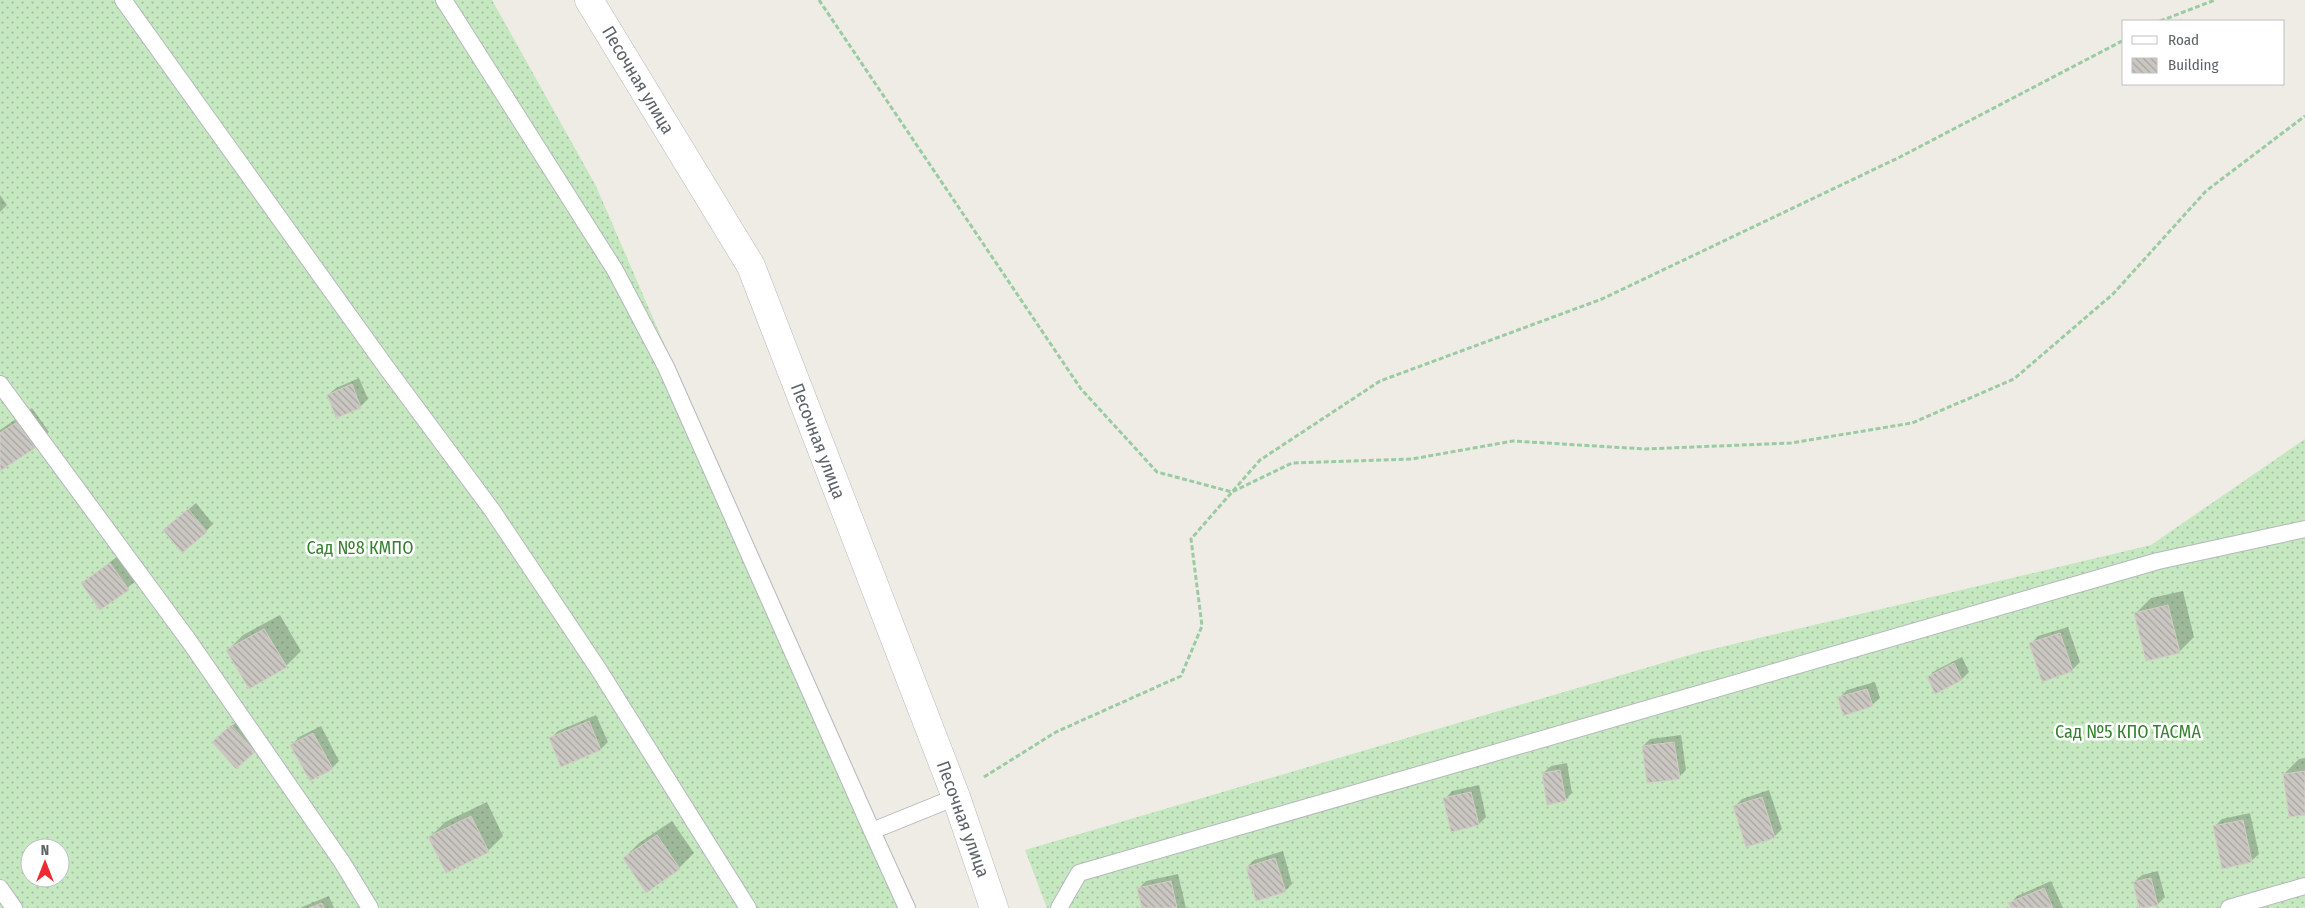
<svg xmlns="http://www.w3.org/2000/svg" width="2305" height="908" font-family="'Fira Sans Condensed',sans-serif">
  <style>
    .grass { fill: url(#grass-dots); fill-rule: evenodd }
    .shadow { fill: #0003 }
    .building { fill: url(#building-back-hatch); stroke: #d4cdc3 }
    .lines { fill: none; stroke-linecap: round; stroke-linejoin: round }
    .service-casing { stroke: #b5b8bc; stroke-width: 18 }
    .secondary-casing { stroke: #b6babf; stroke-width: 29 }
    .path { stroke: #9acca4; stroke-width: 3; stroke-dasharray: 5 2.5; stroke-linecap: butt }
    .service { stroke: #fff; stroke-width: 16 }
    .secondary { stroke: #fff; stroke-width: 28 }
    .labels { text-anchor: middle; stroke-width: 5; stroke-linejoin: round; paint-order: stroke }
    .street-label { font-size: 18px; fill: #5c6266; stroke: #fff }
    .park-label { font-size: 18px; fill: #358130; stroke: #fff }
  </style>
  <defs>
    <pattern id="grass-dots" width="8" height="8" patternUnits="userSpaceOnUse" patternTransform="scale(1.25)"><rect width="8" height="8" fill="#c5e8c0"/><path d="M2 2h.1M6 6h.1" fill="none" stroke="#a3bfa0" stroke-width="1.8" stroke-linecap="round"/></pattern>
    <pattern id="building-back-hatch" width="6" height="6" patternUnits="userSpaceOnUse" patternTransform="scale(1.25)"><rect width="6" height="6" fill="#cac7c2"/><path d="M-1 5l2 2M0 0l6 6M5-1l2 2" fill="none" stroke="#a7a5a1"/></pattern>
  </defs>
  <rect width="100%" height="100%" fill="#efece5"/>
  <g class="grass">
    <path d="M0 0H492L596 186 908 908H0ZM30 848H60V878H30Z"/>
    <path d="M2305 439V908H1047L1025 850 1700 652 2151 545Z"/>
  </g>
  <g class="shadow">
    <path d="M0 195 7 205 0 212Z"/>
    <path d="M359 378 368 399 360 407 328 395 336 388Z"/>
    <path d="M32 408 49 432 34 447 0 470V430Z"/>
    <path d="M196 503 213 524 206 531 164 530Z"/>
    <path d="M118 556 136 581 100 609 82 584Z"/>
    <path d="M2183 591 2194 637 2179 652 2136 613 2151 598Z"/>
    <path d="M280 615 301 651 286 666 228 650 243 635Z"/>
    <path d="M2068 627 2080 662 2072 670 2031 644 2038 636Z"/>
    <path d="M1962 657 1969 672 1962 679 1936 692 1928 677 1936 670Z"/>
    <path d="M1875 682 1880 698 1872 705 1839 698 1847 690Z"/>
    <path d="M596 715 608 742 601 749 550 739 558 731Z"/>
    <path d="M240 719 262 743 236 767 221 735Z"/>
    <path d="M321 726 339 761 332 768 292 745 299 737Z"/>
    <path d="M1681 735 1686 770 1679 777 1643 746 1650 739Z"/>
    <path d="M2305 758V814L2284 774 2299 759Z"/>
    <path d="M1567 763 1572 793 1565 800 1543 773 1551 766Z"/>
    <path d="M1479 785 1486 817 1479 824 1445 799 1452 791Z"/>
    <path d="M1769 790 1782 829 1774 837 1734 807 1742 799Z"/>
    <path d="M487 802 503 836 488 851 430 837 445 822Z"/>
    <path d="M2250 813 2259 854 2251 861 2215 826 2222 819Z"/>
    <path d="M672 821 694 853 679 868 624 858 639 843Z"/>
    <path d="M1283 851 1292 884 1285 891 1247 867 1254 860Z"/>
    <path d="M2158 871 2165 897 2157 905 2140 908 2134 882 2142 875Z"/>
    <path d="M1178 874 1186 908H1143L1139 888 1146 881Z"/>
    <path d="M2051 881 2063 908H2012L2010 904 2017 896Z"/>
    <path d="M329 896 334 908H301L302 907Z"/>
  </g>
  <g class="building">
    <path d="M352 384 361 408 336 418 327 395Z"/>
    <path d="M17 422 35 448 0 471V433Z"/>
    <path d="M188 509 207 532 182 553 163 530Z"/>
    <path d="M110 563 129 590 100 610 81 583Z"/>
    <path d="M2168 605 2180 653 2146 661 2134 613Z"/>
    <path d="M264 629 287 667 249 689 226 650Z"/>
    <path d="M2060 633 2073 671 2042 682 2029 643Z"/>
    <path d="M1954 663 1962 680 1935 694 1927 677Z"/>
    <path d="M1867 689 1873 706 1843 716 1838 697Z"/>
    <path d="M589 721 601 750 561 767 549 738Z"/>
    <path d="M231 725 255 752 236 769 212 742Z"/>
    <path d="M313 733 333 769 310 781 290 745Z"/>
    <path d="M1674 742 1680 779 1647 783 1642 746Z"/>
    <path d="M1560 770 1566 801 1547 805 1542 773Z"/>
    <path d="M2305 771V815L2289 817 2283 774Z"/>
    <path d="M1471 792 1479 825 1451 832 1443 798Z"/>
    <path d="M1762 797 1775 838 1746 847 1733 806Z"/>
    <path d="M471 816 489 852 446 873 428 837Z"/>
    <path d="M2243 820 2252 862 2222 869 2213 826Z"/>
    <path d="M657 835 680 869 646 893 623 858Z"/>
    <path d="M1275 858 1286 892 1256 901 1246 867Z"/>
    <path d="M2151 878 2158 906 2139 908 2133 882Z"/>
    <path d="M1171 881 1177 908H1142L1137 888Z"/>
    <path d="M2044 888 2053 908H2011L2008 903Z"/>
    <path d="M322 903 324 908H309Z"/>
  </g>
  <g class="lines">
    <defs>
      <g id="service">
        <path d="M123 0 386 367 492 510 599 670 748 908"/>
        <path d="M444 0 615 270 666 367 872 831"/>
        <path d="M0 384 189 641 342 862 370 908"/>
        <path d="M0 888 14 908"/>
        <path d="M907 908 872 831 956 797"/>
        <path d="M1059 908 1079 873 2158 561 2305 529"/>
        <path d="M2229 908 2305 886"/>
      </g>
      <path id="secondary" d="M589 0 751 266 956 797 994 908"/>
    </defs>
    <use href="#service" class="service-casing"/>
    <use href="#secondary" class="secondary-casing"/>
    <g class="path">
      <path d="M819 0 1081 389 1157 472 1232 492 1292 463 1412 459 1513 441 1645 449 1791 443 1912 423 2014 379 2113 294 2206 191 2305 116"/>
      <path d="M2160 21 2215 0"/>
      <path d="M984 777 1056 732 1181 676 1202 626 1191 539 1260 460 1380 381 1602 299 1900 157 2124 40"/>
    </g>
    <use href="#service" class="service"/>
    <use href="#secondary" class="secondary"/>
  </g>
  <g class="labels">
    <g class="street-label">
      <text transform="translate(638 80) rotate(59)" y="6">Песочная улица</text>
      <text transform="translate(818 441) rotate(69)" y="6">Песочная улица</text>
      <text transform="translate(963 819) rotate(70)" y="6">Песочная улица</text>
    </g>
    <g class="park-label">
      <text x="360" y="554">Сад №8 КМПО</text>
      <text x="2128" y="738">Сад №5 КПО ТАСМА</text>
    </g>
  </g>
  <rect x="2122" y="20" width="162" height="65" fill="#ffffff" stroke="#bec0c2"/>
  <rect x="2132" y="36" width="25" height="8" fill="#ffffff" stroke="#bec0c2"/>
  <text x="2168" y="45" font-size="15" fill="#5c6266">Road</text>
  <rect x="2132" y="58" width="25" height="15" fill="url(#building-back-hatch)" stroke="#bec0c2"/>
  <text x="2168" y="70" font-size="15" fill="#5c6266">Building</text>
  <g transform="translate(45 863)"><circle r="24" fill="#ffffff" stroke="#bec0c2"/>
  <path d="M0-4L9 19L0 12L-9 19Z" fill="#ef2b31"/>
  <text y="-8" font-size="14" font-weight="bold" text-anchor="middle" fill="#5c6266">N</text>
  </g>
</svg>
